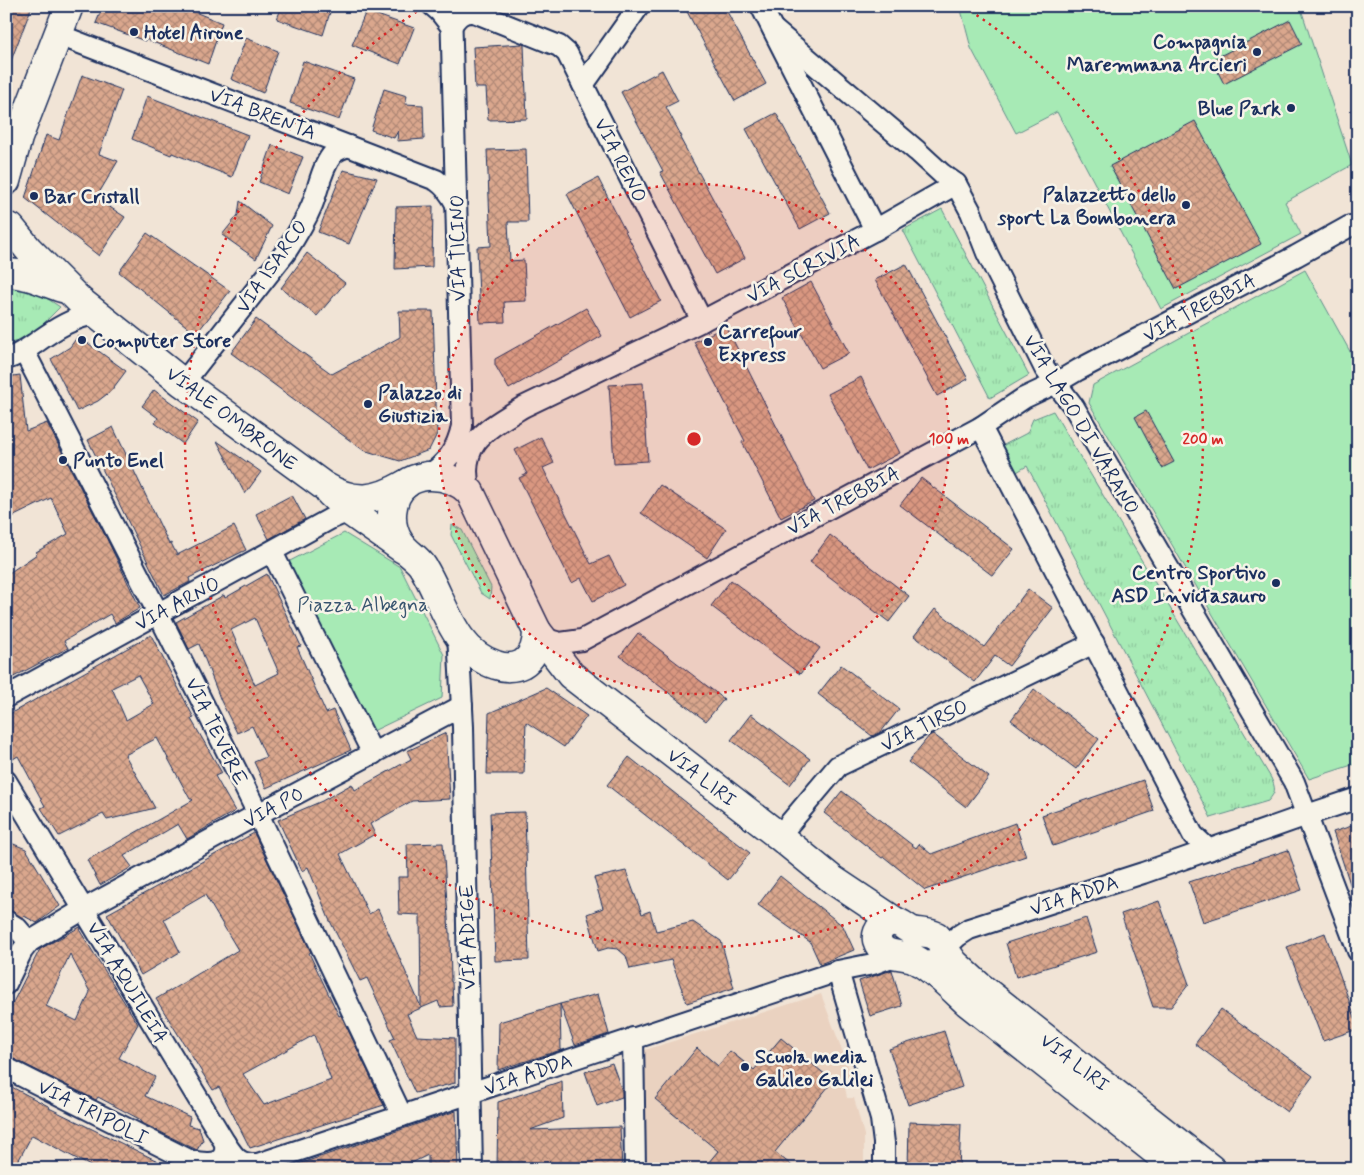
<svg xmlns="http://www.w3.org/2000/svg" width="1364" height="1175" font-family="Mynerve,sans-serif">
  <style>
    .built { fill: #ead2c0 }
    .grass { fill: url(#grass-tufts); stroke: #618c8a }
    .green { fill: #a7eab5; stroke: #618c8a }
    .building { fill: url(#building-cross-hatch); stroke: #1b2f5e; fill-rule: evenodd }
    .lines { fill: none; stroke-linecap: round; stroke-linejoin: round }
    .street-casing { stroke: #1b2f5e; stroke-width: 24 }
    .secondary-casing { stroke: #1b2f5e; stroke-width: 31 }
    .street { stroke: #f7f3e8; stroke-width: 20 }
    .secondary { stroke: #f7f3e8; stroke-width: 28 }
    .ring { fill: none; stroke: #d62828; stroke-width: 2.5; stroke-dasharray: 2.5 5 }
    .poi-dot { fill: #1b2f5e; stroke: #f7f3e8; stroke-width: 2 }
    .labels { text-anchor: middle; stroke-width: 5; stroke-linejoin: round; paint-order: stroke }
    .poi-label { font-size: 20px; font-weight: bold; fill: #1b2f5e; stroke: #f7f3e8; text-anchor: start }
    .street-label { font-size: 20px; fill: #1b2f5e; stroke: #f7f3e8 }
    .park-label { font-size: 20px; fill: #37546f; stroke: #f7f3e8 }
    .centre { fill: #d62828; stroke: #f7f3e8; stroke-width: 2.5 }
    .ring-label { font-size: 15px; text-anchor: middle; font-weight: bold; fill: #d62828; stroke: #f7f3e8; stroke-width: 5; stroke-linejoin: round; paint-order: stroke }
  </style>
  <defs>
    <pattern id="grass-tufts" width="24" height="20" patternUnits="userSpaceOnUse" patternTransform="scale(1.25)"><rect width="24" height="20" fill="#a7eab5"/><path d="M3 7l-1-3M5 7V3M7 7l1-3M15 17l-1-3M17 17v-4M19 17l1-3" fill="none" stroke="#8fc99e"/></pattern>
    <pattern id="building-cross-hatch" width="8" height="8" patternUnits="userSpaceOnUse" patternTransform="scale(1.25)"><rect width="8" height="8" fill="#daa78d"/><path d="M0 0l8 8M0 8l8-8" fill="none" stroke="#b08876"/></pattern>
  </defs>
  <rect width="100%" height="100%" fill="#f1e4d6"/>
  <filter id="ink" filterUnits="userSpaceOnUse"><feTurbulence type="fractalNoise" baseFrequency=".02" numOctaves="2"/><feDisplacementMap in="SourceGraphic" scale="10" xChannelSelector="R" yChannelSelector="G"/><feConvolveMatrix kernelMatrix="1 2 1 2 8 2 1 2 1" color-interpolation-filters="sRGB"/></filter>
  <g filter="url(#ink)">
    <path class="built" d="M821 994 854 1082 845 1087 847 1098H854L864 1135V1169H642V1051Z"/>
    <g class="grass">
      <path d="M942 209 1029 375 990 398 903 230Z"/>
      <path d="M10 288H23L45 297 60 307 36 331 6 346V289Z"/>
      <path d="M1053 411 1271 778C1276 789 1276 792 1268 801L1211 818 1027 466 1015 473 1002 446 1027 433 1033 419Z"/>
    </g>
    <g class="green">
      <path d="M960 6H1300L1352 165 1285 202 1301 234 1161 309 1057 112 1016 133 971 48Z"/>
      <path d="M1305 270 1358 366V763L1309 779 1089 403 1093 385Z"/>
      <path d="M452 525 462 530 491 587 490 599 481 593 451 535Z"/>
      <path d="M344 533 400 567 444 655 442 698 373 731 321 631 288 562Z"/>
    </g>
    <g class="building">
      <path d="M6 6H32L7 71H6Z"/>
      <path d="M103 6H180L222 23 208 64 145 39V41L96 23Z"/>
      <path d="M282 6H332L323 35 277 19Z"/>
      <path d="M684 6H724L766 84 735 101Z"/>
      <path d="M366 11 414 28 400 64 352 45Z"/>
      <path d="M1290 20 1302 44 1224 84 1212 60Z"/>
      <path d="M246 38 278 51 263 93 231 79Z"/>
      <path d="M523 44 524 45 527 119 488 120 486 88H475L473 47Z"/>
      <path d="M303 61 354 79 339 120 290 103Z"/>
      <path d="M662 70 678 101 666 107 682 137 680 138 745 258 715 274 660 172 663 171 621 92Z"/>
      <path d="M82 75 122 90 99 154 118 161 96 198 125 217 99 256 25 198 46 135 59 140Z"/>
      <path d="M384 89 407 96 405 104 423 105 424 139 397 141 398 131 394 138 371 130Z"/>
      <path d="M147 96 248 135 232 177 172 153 171 155 132 139Z"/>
      <path d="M776 113 830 213 800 229 746 129Z"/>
      <path d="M1195 121 1261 244 1176 289 1110 166Z"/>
      <path d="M272 145 303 157 288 194 259 182Z"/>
      <path d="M526 149 528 222H508L510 261 524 260 526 301 504 302 505 322 480 323 477 247 491 246 487 150Z"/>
      <path d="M343 170 377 178 349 244 318 232Z"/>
      <path d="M598 178 661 301 630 317 567 194Z"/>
      <path d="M240 201 272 226 256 259 222 235 238 215Z"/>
      <path d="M433 206 432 267 395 269 396 207Z"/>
      <path d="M147 233 230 291 196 334 119 272Z"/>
      <path d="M307 253 345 283 317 316 281 288Z"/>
      <path d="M906 264 968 379 937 396 875 280Z"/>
      <path d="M811 282 849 353 820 368 782 298Z"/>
      <path d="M586 308 602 336 509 389 495 365V359Z"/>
      <path d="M399 311H433L437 434 429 450 400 461 363 450 231 353 256 319 332 374 400 337Z"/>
      <path d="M726 326 814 501 781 518 742 442 745 441 694 342Z"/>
      <path d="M78 336 126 371 111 391 98 401 77 411 51 359 70 347Z"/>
      <path d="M20 375 26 431 47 423 107 539 140 608 115 623 110 614 64 641 68 648 6 681V575L37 554 36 552 68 534 51 498 6 520V377Z"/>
      <path d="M861 377 900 453 867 470 828 394Z"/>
      <path d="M643 383 648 461 614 463 609 385Z"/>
      <path d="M154 390 198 422 183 444 155 423 158 418 142 406Z"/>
      <path d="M1146 411 1174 462 1162 468 1135 417Z"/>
      <path d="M113 427 169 544 171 543 177 555 234 526 246 550 189 578 190 582 164 595 88 440Z"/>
      <path d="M541 437 554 463 543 468 591 564 609 556 624 585 593 601 581 578 572 583 519 478 527 474 515 450Z"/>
      <path d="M217 441 261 472 245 494Z"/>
      <path d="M921 478 1014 549 993 576 900 505Z"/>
      <path d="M660 485 726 529 707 558 641 513Z"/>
      <path d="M292 495 305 519 269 539 256 514Z"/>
      <path d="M830 535 909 596 889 622 810 562Z"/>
      <path d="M267 574 301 646 297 647 326 713 333 710 351 750 266 788 254 762 266 757 252 726 237 733 221 701 199 644 189 649 176 622 224 595 225 598ZM255 618 279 673 255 685 231 630Z"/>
      <path d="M731 580 820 648 800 674 711 606Z"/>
      <path d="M1028 589 1053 608 1009 666 995 656 975 682 914 636 935 609 984 647Z"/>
      <path d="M638 633 724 699 706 721 620 656Z"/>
      <path d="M151 635 194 718 191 719 222 773 215 776 235 811 187 839 178 824 124 856 132 867 100 885 87 860 193 800 192 799H190L157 738 125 755 155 808 107 820 103 814 59 836 41 808 45 806 18 756 13 759 6 745V716ZM138 675 154 704 126 720 112 688Z"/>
      <path d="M841 665 899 709 881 732 872 736 818 694Z"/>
      <path d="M546 688 587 716 564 747 526 722 524 774H487L489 713Z"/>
      <path d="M1034 689 1099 739 1076 769 1011 720Z"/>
      <path d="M751 714 810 759 790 785 731 740Z"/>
      <path d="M446 733 450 799 412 801 370 824 375 834 340 854 369 914 378 909 421 1007 420 915 399 914 398 877H408L407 844 443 843 449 933H450L451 982H452L453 1006 440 1007 438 1001 407 1014 417 1036 455 1038V1083L415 1093 390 1040 395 1038 367 978 360 981 329 919 308 867 302 871 278 820 322 801 352 784 355 790 411 759 407 751Z"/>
      <path d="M933 734 989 777 966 807 908 762 929 736Z"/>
      <path d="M629 757 750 853 728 880 607 785Z"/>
      <path d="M1143 780 1154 811 1053 846 1042 815Z"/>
      <path d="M842 791 916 848 919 844 931 854 1015 823 1026 856 925 890 884 857 882 858 824 813Z"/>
      <path d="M525 812 529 960 495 961 490 813Z"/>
      <path d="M1358 824V899H1355L1333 832Z"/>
      <path d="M254 833 311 952 309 953 339 1016 341 1015 384 1105 250 1148 219 1087 213 1090 156 999 238 950 205 895 164 919 180 952 141 975 107 914ZM314 1035 331 1080 264 1105 243 1074Z"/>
      <path d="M6 841 26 849 60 906 37 923 24 916 23 918 12 911 6 909Z"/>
      <path d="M1288 850 1302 890 1203 922 1189 882Z"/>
      <path d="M626 871 642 914 650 911 656 931 693 922 721 941 734 988 687 1003 671 960 630 969 626 956 618 949 608 948 598 951 587 914 603 908 594 878Z"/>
      <path d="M780 876 843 926 854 950 820 964 810 942 758 905Z"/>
      <path d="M1159 901 1189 984 1171 1007H1153L1121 914Z"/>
      <path d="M1086 918 1097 952 1016 977 1006 943Z"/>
      <path d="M80 927 81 929 80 931 138 1024 119 1058 155 1077 145 1096 190 1117 188 1125 199 1128 203 1140 197 1150 140 1122 141 1120 98 1097 96 1100 6 1055V1016L40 949ZM70 954 90 992 77 1021 46 1006Z"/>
      <path d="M1325 933 1358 1026V1029L1323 1041 1287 947Z"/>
      <path d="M892 970 902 1006 870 1016 859 981Z"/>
      <path d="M598 994 609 1034 575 1045 560 1004Z"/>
      <path d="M560 1004 561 1050 498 1070 499 1022Z"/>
      <path d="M1221 1009 1313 1076 1287 1112 1195 1044Z"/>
      <path d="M944 1031 962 1087 908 1105 889 1049Z"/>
      <path d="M781 1038 833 1081 775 1152 796 1169H703L718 1151 655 1099 697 1048 718 1066 730 1051 754 1070Z"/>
      <path d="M612 1063 622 1091V1097L597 1106 585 1072Z"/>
      <path d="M562 1081 563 1118 530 1130 620 1127 622 1169H497L498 1102Z"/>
      <path d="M6 1084 50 1107 49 1108 174 1169H96L32 1135 14 1169H6Z"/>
      <path d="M456 1111 458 1169H428V1155L399 1169H284Z"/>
      <path d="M909 1122 961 1124 959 1169H908Z"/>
    </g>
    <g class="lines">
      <defs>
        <g id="street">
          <path d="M433 6 440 12 451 26C457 17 462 11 474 12L559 46 567 53 702 321"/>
          <path d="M761 6 875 230"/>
          <path d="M773 29 917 151 942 174 956 184 971 212 987 253 1045 369 1074 407 1294 782 1358 951"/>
          <path d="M59 35 348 146 436 180C446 187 451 194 456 204"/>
          <path d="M583 85 639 6"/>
          <path d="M24 351 158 613 258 814 402 1116"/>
          <path d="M6 359C18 356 27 349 37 342 55 329 75 316 98 314"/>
          <path d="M183 383 285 253C295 238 305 222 312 205 318 190 321 169 332 155 336 150 342 148 348 146"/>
          <path d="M981 427 1193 835 1209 850"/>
          <path d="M427 476C447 464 457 449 462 426L451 6"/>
          <path d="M470 492C457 443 487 429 523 407L702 321 875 230 956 184"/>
          <path d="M272 552 373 754"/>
          <path d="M458 634 463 727 472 1169"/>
          <path d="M542 638 560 643 582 640 981 427 1024 398 1056 383 1078 370 1296 256 1350 226"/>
          <path d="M6 697 330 519 349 511"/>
          <path d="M6 781 225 1143C225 1148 226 1152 223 1156 218 1166 200 1163 191 1161"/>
          <path d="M779 836 838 766 1094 643"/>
          <path d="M6 921 17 928 29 942"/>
          <path d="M944 949 958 936 969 929 1143 873 1307 815 1358 798"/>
          <path d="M838 971 881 1119 884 1143V1169"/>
          <path d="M6 984 22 951 29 942 84 909 258 814 462 706"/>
          <path d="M633 1038 635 1169"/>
          <path d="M6 1068 185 1158 203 1167"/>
          <path d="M225 1143C235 1158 239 1165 258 1164 452 1100 644 1034 838 971L873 964 897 955"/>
        </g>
        <g id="secondary">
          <path d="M6 181 18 138 69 6"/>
          <path d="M11 228 29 250 80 301 183 383 324 486C355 505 376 501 406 484"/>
          <path d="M6 273C26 273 44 282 62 288"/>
          <path d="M427 476C444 475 458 480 470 492L537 631C537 644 534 657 522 664 514 668 504 668 496 665 453 652 444 601 423 567 417 557 406 553 400 543 388 526 389 497 406 484 412 479 420 477 427 476Z"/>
          <path d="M330 493 349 511 403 549"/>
          <path d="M537 631 571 675 779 836 833 880 896 922"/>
          <path d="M944 949 954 963 979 986 1211 1169"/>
          <path d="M919 962C931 968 942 962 944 949 942 945 940 939 936 936 929 932 920 933 913 931 907 929 902 923 896 922 886 920 875 930 877 940 882 958 900 953 913 958 931 967 952 988 967 1002L1178 1169"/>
        </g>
      </defs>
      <use href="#street" class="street-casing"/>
      <use href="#secondary" class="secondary-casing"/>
      <use href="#street" class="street"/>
      <use href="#secondary" class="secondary"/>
    </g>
  </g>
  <circle cx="694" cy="439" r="255" fill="#d62828" fill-opacity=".12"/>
  <g class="ring">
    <circle cx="694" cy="439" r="255"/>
    <path d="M964 7A509 509 0 1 1 424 7"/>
  </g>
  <g class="poi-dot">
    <circle cx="134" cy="32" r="5"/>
    <circle cx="1257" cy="52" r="5"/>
    <circle cx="1291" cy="108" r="5"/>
    <circle cx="34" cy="196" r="5"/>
    <circle cx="1186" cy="205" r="5"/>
    <circle cx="82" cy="340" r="5"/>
    <circle cx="708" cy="342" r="5"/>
    <circle cx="368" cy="404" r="5"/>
    <circle cx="63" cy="460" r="5"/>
    <circle cx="1276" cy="583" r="5"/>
    <circle cx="745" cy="1067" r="5"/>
  </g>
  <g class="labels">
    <g class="poi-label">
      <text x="144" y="39">Hotel Airone</text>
      <text x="1247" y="48" text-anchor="end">Compagnia<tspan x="1247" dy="23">Maremmana Arcieri</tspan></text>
      <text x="1281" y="115" text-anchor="end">Blue Park</text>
      <text x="1176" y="201" text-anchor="end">Palazzetto dello<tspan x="1176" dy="23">sport La Bombonera</tspan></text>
      <text x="44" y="203">Bar Cristall</text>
      <text x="718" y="338">Carrefour<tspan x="718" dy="23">Express</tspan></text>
      <text x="92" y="347">Computer Store</text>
      <text x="378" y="399">Palazzo di<tspan x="378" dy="23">Giustizia</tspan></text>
      <text x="73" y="467">Punto Enel</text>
      <text x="1266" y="579" text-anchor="end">Centro Sportivo<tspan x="1266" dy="23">ASD Invictasauro</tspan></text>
      <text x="755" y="1063">Scuola media<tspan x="755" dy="23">Galileo Galilei</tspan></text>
    </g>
    <g class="street-label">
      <text transform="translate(263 113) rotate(21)" y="7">VIA BRENTA</text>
      <text transform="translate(621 160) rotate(63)" y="7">VIA RENO</text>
      <text transform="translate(457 248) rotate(-91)" y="7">VIA TICINO</text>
      <text transform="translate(271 266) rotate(-55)" y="7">VIA ISARCO</text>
      <text transform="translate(803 268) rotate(-28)" y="7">VIA SCRIVIA</text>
      <text transform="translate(1199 307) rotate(-28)" y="7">VIA TREBBIA</text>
      <text transform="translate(232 418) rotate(37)" y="7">VIALE OMBRONE</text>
      <text transform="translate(1082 424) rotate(59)" y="7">VIA LAGO DI VARANO</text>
      <text transform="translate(843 500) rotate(-28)" y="7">VIA TREBBIA</text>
      <text transform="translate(177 603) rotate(-28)" y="7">VIA ARNO</text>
      <text transform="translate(924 725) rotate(-26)" y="7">VIA TIRSO</text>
      <text transform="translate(217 731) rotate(64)" y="7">VIA TEVERE</text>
      <text transform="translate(702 777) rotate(38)" y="7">VIA LIRI</text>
      <text transform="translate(273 807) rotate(-28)" y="7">VIA PO</text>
      <text transform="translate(1074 895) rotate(-18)" y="7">VIA ADDA</text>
      <text transform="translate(467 937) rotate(-91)" y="7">VIA ADIGE</text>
      <text transform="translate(128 982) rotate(59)" y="7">VIA AQUILEIA</text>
      <text transform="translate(1075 1062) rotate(38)" y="7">VIA LIRI</text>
      <text transform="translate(528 1074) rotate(-19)" y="7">VIA ADDA</text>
      <text transform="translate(93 1112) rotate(27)" y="7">VIA TRIPOLI</text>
    </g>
    <g class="park-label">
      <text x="363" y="611">Piazza Albegna</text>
    </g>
  </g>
  <circle cx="694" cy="439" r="8" class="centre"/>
  <g class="ring-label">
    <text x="949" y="444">100 m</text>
    <text x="1203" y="444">200 m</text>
  </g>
  <rect width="1364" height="1175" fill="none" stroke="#f7f3e8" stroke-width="25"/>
  <rect x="12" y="12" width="1339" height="1150" fill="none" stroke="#1b2f5e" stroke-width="2" filter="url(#ink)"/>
</svg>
